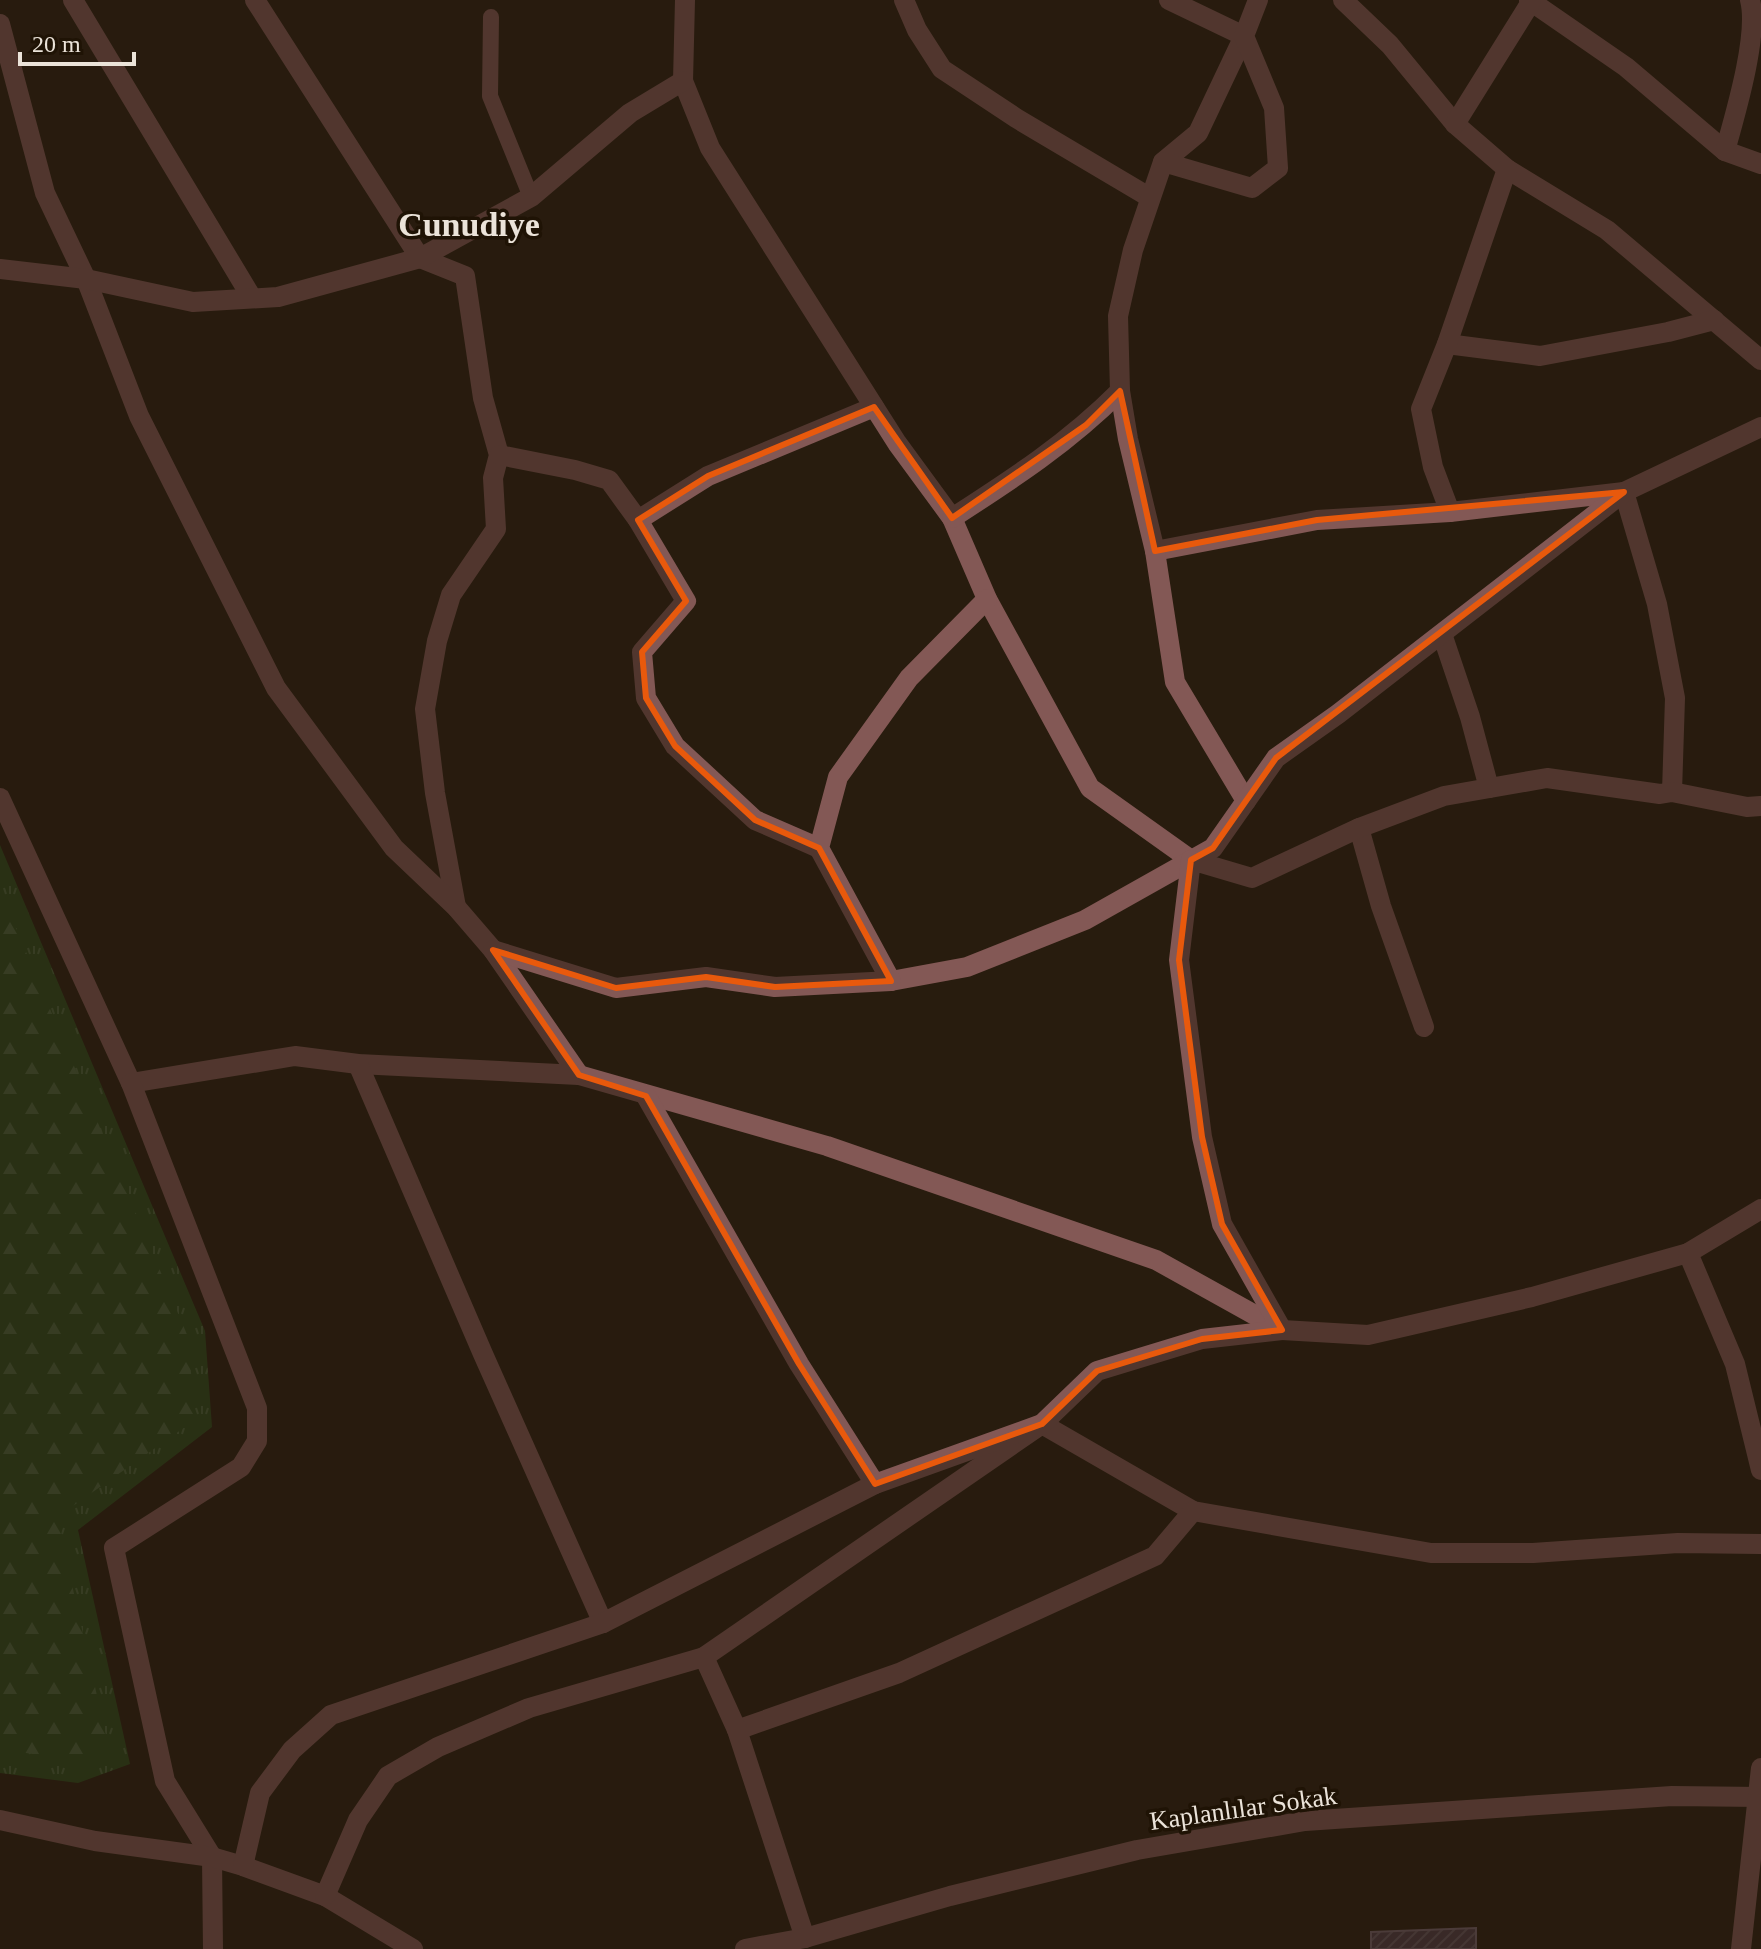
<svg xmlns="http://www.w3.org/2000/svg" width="1761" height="1949" font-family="Georgia,serif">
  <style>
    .grass { fill: url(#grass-tufts) }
    .forest { fill: url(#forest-firs) }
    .building { fill: url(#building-hatch); stroke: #77626d; stroke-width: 2 }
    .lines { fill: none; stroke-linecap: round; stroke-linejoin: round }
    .lane { stroke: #835855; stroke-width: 16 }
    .street { stroke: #835855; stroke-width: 20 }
    .marked { fill: none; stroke: #e8590c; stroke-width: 6; stroke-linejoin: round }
    .labels { text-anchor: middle; stroke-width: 7; stroke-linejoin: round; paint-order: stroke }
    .street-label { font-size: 26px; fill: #ebe3d9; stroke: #1f1305 }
    .district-label { font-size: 34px; font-weight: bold; fill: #ebe3d9; stroke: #1f1305 }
  </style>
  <defs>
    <pattern id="grass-tufts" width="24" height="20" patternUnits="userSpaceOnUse" patternTransform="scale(2)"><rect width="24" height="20" fill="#2b4b1c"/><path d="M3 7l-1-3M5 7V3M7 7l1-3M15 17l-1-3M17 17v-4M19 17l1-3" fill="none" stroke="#4a653c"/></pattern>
    <pattern id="forest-firs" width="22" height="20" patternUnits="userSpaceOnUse" patternTransform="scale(2)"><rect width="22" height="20" fill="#2b4b1c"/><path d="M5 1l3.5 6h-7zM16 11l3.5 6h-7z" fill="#4a653c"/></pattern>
    <pattern id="building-hatch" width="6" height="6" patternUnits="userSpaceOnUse" patternTransform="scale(2)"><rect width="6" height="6" fill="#4e3b46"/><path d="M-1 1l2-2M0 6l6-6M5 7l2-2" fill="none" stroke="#685760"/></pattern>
  </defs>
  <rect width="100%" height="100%" fill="#281c0e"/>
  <path class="grass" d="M0 845 205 1331 212 1427 78 1530 130 1764 78 1783 0 1773Z"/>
  <path class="forest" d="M0 890 188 1337 195 1420 63 1513 61 1536 109 1749 72 1760 0 1749Z"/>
  <path class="building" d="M1476 1928V1949H1371V1932Z"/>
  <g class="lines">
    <path class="lane" d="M491 17 490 96 531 197"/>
    <g class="street">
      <path d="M73 0 252 298"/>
      <path d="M255 0 420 258 465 276 483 398 499 455 493 478 496 529 451 595 437 641 425 709 435 793 456 907"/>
      <path d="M685 0 683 81 710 148 897 443 952 518 987 599 1090 788 1191 860"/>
      <path d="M904 0 917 30 942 69 1016 118 1149 197"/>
      <path d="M1343 0 1390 45 1455 124 1507 169 1607 230 1761 360"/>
      <path d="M1529 0 1626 67 1725 151 1761 164"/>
      <path d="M0 24 45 193 86 279 139 416 276 688 394 848 456 907 493 950 579 1075"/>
      <path d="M1455 124 1531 2"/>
      <path d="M1725 151C1735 115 1759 35 1750 0"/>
      <path d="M1163 162 1198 133 1244 36 1169 0"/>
      <path d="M0 269 86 279 193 302 278 297 420 258 531 197 630 113 683 81"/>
      <path d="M1447 344 1540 356 1668 332 1714 320"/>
      <path d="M499 455 575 470 609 480 638 520 686 601 642 652 646 698 675 746 755 820 819 848"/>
      <path d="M1450 512 1433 467 1421 409 1447 344 1507 169"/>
      <path d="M952 518C1014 478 1068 443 1120 391"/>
      <path d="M638 520 708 476 874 407"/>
      <path d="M1155 551 1317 520 1450 512 1624 492 1657 604 1675 698 1672 792"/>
      <path d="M1442 634 1470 717 1489 788"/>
      <path d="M0 798 131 1083 295 1056 358 1064 579 1075 827 1146 1156 1260 1282 1330 1368 1335 1532 1297 1688 1253"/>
      <path d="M1246 801 1175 682 1155 551 1128 439 1120 391 1118 316 1133 250 1163 162 1252 188 1278 168 1274 108 1244 36 1258 0"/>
      <path d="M1359 828 1381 906 1424 1027"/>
      <path d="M493 950 616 988 706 977 775 987 891 981 967 967 1085 920 1213 848 1276 758 1338 714 1624 492 1761 427"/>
      <path d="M891 981 819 848 838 777 909 678 987 599"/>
      <path d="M358 1064 483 1354 603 1623"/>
      <path d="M131 1083 257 1408V1441L241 1467 114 1548 165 1781 212 1857 213 1949"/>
      <path d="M646 1096 799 1364 875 1484"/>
      <path d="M1761 1209 1688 1253 1735 1364 1761 1470"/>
      <path d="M704 1657 1042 1424 1193 1511 1431 1553H1533L1678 1543 1761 1544"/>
      <path d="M737 1730 899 1673 1155 1556 1193 1511"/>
      <path d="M0 1820 95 1841 212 1857 243 1866 325 1896 413 1949"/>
      <path d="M243 1866 260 1793 292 1750 331 1715 603 1623 875 1484 1042 1424 1097 1371 1202 1339 1282 1330 1222 1224 1202 1137 1179 960 1191 860 1252 878 1359 828 1444 796 1547 778 1660 794 1672 792 1747 807 1761 806"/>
      <path d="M325 1896 358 1820 388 1776 438 1747 529 1708 704 1657 737 1730 805 1938"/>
      <path d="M745 1949 805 1938 950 1896 1137 1850 1305 1821 1672 1796 1761 1797"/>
      <path d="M1741 1949 1761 1768"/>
    </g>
  </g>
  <path d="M0 0H1761V1949H0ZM1120 391 1155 551 1317 520 1624 492 1276 758 1213 848 1191 860 1179 960 1202 1137 1222 1224 1282 1330 1202 1339 1097 1371 1042 1424 875 1484 799 1364 646 1096 579 1075 493 950 616 988 706 977 775 987 891 981 819 848 755 820 675 746 646 698 642 652 686 601 638 520 708 476 874 407 952 518 1086 425Z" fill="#281c0e" fill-opacity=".55" fill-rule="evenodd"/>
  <path class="marked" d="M1120 391 1155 551 1317 520 1624 492 1276 758 1213 848 1191 860 1179 960 1202 1137 1222 1224 1282 1330 1202 1339 1097 1371 1042 1424 875 1484 799 1364 646 1096 579 1075 493 950 616 988 706 977 775 987 891 981 819 848 755 820 675 746 646 698 642 652 686 601 638 520 708 476 874 407 952 518 1086 425Z"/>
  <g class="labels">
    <g class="street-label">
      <text transform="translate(1243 1808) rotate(-8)" y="9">Kaplanlılar Sokak</text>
    </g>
    <g class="district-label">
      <text x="469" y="236">Cunudiye</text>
    </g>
  </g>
  <path d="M20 52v12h114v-12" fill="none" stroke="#ebe3d9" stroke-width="4"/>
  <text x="32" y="52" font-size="24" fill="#ebe3d9" stroke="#1f1305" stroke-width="6" paint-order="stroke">20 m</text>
</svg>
